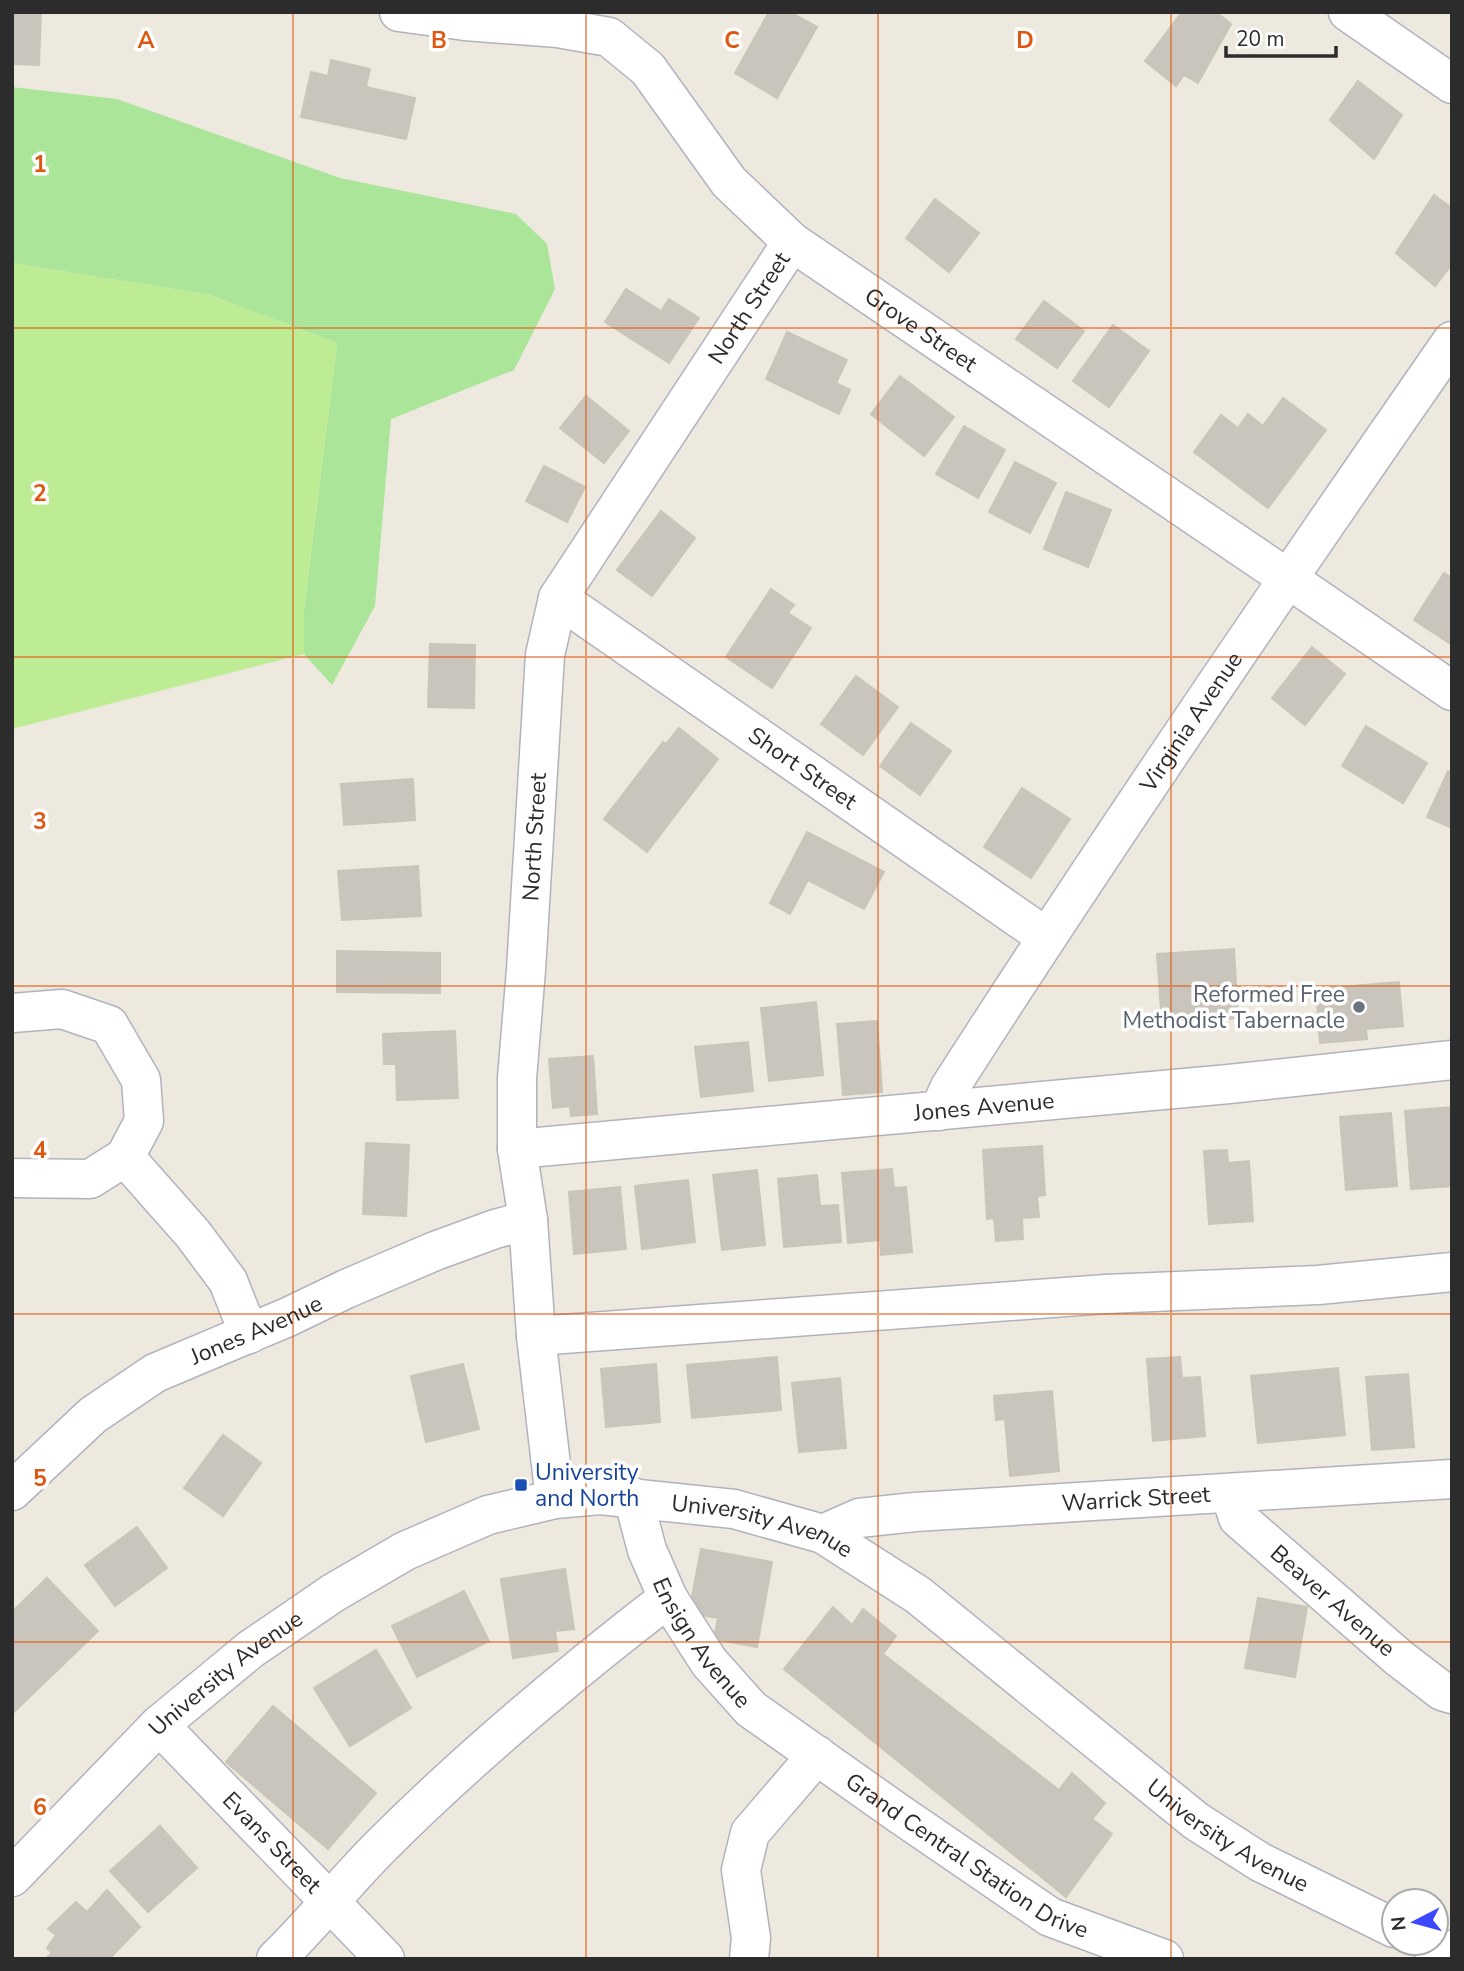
<svg xmlns="http://www.w3.org/2000/svg" width="1464" height="1971" font-family="'Nunito Sans',sans-serif">
  <style>
    .green { fill: #aae599 }
    .pitch { fill: #bdec95 }
    .building { fill: #c9c5bd; stroke: #c9c5b7; stroke-width: 2 }
    .lines { fill: none; stroke-linecap: round; stroke-linejoin: round }
    .minor-casing { stroke: #b2b2bf; stroke-width: 41 }
    .minor { stroke: #fff; stroke-width: 38 }
    .grid { fill: none; stroke: #df570e; stroke-width: 2; stroke-opacity: 0.55 }
    .worship-dot { fill: #6b7280; stroke: #fff; stroke-width: 2.5 }
    .transit-dot { fill: #1a4fb4; stroke: #fff; stroke-width: 2.5 }
    .labels { text-anchor: middle; stroke-width: 7; stroke-linejoin: round; paint-order: stroke }
    .street-label { font-size: 23px; fill: #2c2c2c; stroke: #fff }
    .worship-label { font-size: 23px; fill: #5b616d; stroke: #fff; text-anchor: end }
    .transit-label { font-size: 23px; fill: #164399; stroke: #fff; text-anchor: start }
    .grid-label { font-size: 23px; text-anchor: middle; font-weight: bold; fill: #df570e; stroke: #fff; stroke-width: 7; stroke-linejoin: round; paint-order: stroke }
  </style>
  <rect width="100%" height="100%" fill="#eee9de"/>
  <path class="green" d="M12 87 117 99 340 178 516 214 547 244 555 289 514 370 391 419 375 606 332 685 304 654V611L337 343 210 295 12 263Z"/>
  <path class="pitch" d="M12 263 210 295 337 343 304 611V654L12 729Z"/>
  <g class="building">
    <path d="M12 12H41L39 65 12 64Z"/>
    <path d="M769 12H790L817 27 777 98 735 73Z"/>
    <path d="M1182 12H1216L1231 24 1198 83 1184 75 1176 86 1145 61Z"/>
    <path d="M331 60 370 69 366 87 415 98 406 139 301 117 311 72 328 76Z"/>
    <path d="M1358 81 1402 115 1374 159 1330 120Z"/>
    <path d="M1434 195 1452 208V264L1435 286 1396 253Z"/>
    <path d="M935 199 979 233 949 272 906 238Z"/>
    <path d="M626 289 661 311 669 299 699 318 669 363 605 322Z"/>
    <path d="M1044 301 1084 331 1057 368 1016 339Z"/>
    <path d="M1113 325 1149 351 1109 407 1073 381Z"/>
    <path d="M787 332 847 360 836 383 850 390 839 414 766 379Z"/>
    <path d="M900 376 954 417 924 456 871 414Z"/>
    <path d="M586 396 629 431 604 463 560 428Z"/>
    <path d="M1283 398 1326 430 1268 508 1194 452 1221 415 1238 428 1248 414 1263 426Z"/>
    <path d="M964 426 1005 450 978 498 936 474Z"/>
    <path d="M1015 462 1056 483 1030 533 989 512Z"/>
    <path d="M544 466 585 487 567 522 526 501Z"/>
    <path d="M1066 492 1111 510 1088 567 1044 549Z"/>
    <path d="M661 511 695 538 652 596 617 570Z"/>
    <path d="M1444 573 1452 578V645L1414 620Z"/>
    <path d="M771 589 794 605 788 613 811 628 772 688 726 657Z"/>
    <path d="M430 644 475 645 474 708 428 707Z"/>
    <path d="M1312 647 1345 674 1305 725 1272 698Z"/>
    <path d="M856 676 898 707 863 755 821 724Z"/>
    <path d="M911 723 951 751 920 795 880 766Z"/>
    <path d="M1366 726 1427 763 1403 803 1342 766Z"/>
    <path d="M679 728 718 759 647 852 604 819 663 742 666 744Z"/>
    <path d="M1448 771 1452 773V828L1427 817Z"/>
    <path d="M413 779 415 820 344 825 341 784Z"/>
    <path d="M1022 788 1070 819 1031 878 984 847Z"/>
    <path d="M807 832 884 872 864 909 808 880 790 914 770 903Z"/>
    <path d="M418 866 421 916 342 920 338 871Z"/>
    <path d="M1234 949 1238 1018 1162 1024 1157 954Z"/>
    <path d="M337 951 440 953V993L337 992Z"/>
    <path d="M1399 982 1403 1026 1366 1029 1367 1039 1320 1043 1316 989Z"/>
    <path d="M816 1002 823 1075 769 1081 761 1008Z"/>
    <path d="M877 1021 882 1092 843 1095 837 1024Z"/>
    <path d="M455 1031 458 1098 397 1100 396 1064H384L383 1034Z"/>
    <path d="M748 1042 753 1091 701 1097 695 1047Z"/>
    <path d="M593 1056 597 1114 571 1116 570 1106 553 1108 549 1059Z"/>
    <path d="M1452 1107V1186L1411 1189 1405 1111Z"/>
    <path d="M1391 1113 1397 1186 1346 1190 1340 1117Z"/>
    <path d="M366 1143 409 1145 406 1216 363 1214Z"/>
    <path d="M1042 1146 1045 1195 1037 1196 1039 1217 1022 1218 1023 1239 996 1241 994 1218 987 1219 983 1150Z"/>
    <path d="M1227 1150 1228 1163 1249 1161 1253 1221 1209 1224 1204 1151Z"/>
    <path d="M892 1169 894 1188 906 1187 912 1252 881 1255 880 1240 848 1243 842 1173Z"/>
    <path d="M757 1170 765 1245 722 1250 713 1175Z"/>
    <path d="M817 1175 820 1206 838 1205 841 1242 784 1247 778 1179Z"/>
    <path d="M688 1180 695 1242 642 1249 635 1186Z"/>
    <path d="M620 1187 626 1249 574 1254 569 1192Z"/>
    <path d="M777 1357 781 1410 692 1418 687 1365Z"/>
    <path d="M1180 1357 1182 1378 1200 1377 1205 1436 1153 1441 1147 1359Z"/>
    <path d="M463 1364 479 1429 426 1442 411 1376Z"/>
    <path d="M656 1364 660 1422 606 1427 601 1369Z"/>
    <path d="M1338 1368 1345 1435 1258 1443 1251 1376Z"/>
    <path d="M1408 1374 1414 1447 1372 1450 1366 1377Z"/>
    <path d="M840 1378 846 1448 799 1452 792 1383Z"/>
    <path d="M1052 1391 1059 1471 1010 1476 1005 1419 996 1420 994 1396Z"/>
    <path d="M223 1435 261 1463 223 1516 184 1488Z"/>
    <path d="M137 1527 167 1568 115 1606 85 1565Z"/>
    <path d="M701 1549 772 1562 757 1647 714 1639 718 1618 689 1613Z"/>
    <path d="M565 1569 574 1629 555 1631 558 1651 513 1658 501 1579Z"/>
    <path d="M47 1578 98 1631 12 1714V1612Z"/>
    <path d="M464 1591 489 1641 417 1677 392 1626Z"/>
    <path d="M1258 1598 1307 1607 1295 1677 1245 1668Z"/>
    <path d="M833 1607 852 1625 863 1609 896 1636 883 1654 1059 1790 1072 1773 1105 1803 1092 1819 1112 1834 1066 1897 784 1669Z"/>
    <path d="M376 1650 411 1708 350 1746 314 1688Z"/>
    <path d="M273 1706 376 1793 328 1849 226 1762Z"/>
    <path d="M160 1826 197 1868 148 1912 110 1871Z"/>
    <path d="M107 1890 140 1927 109 1959H45L52 1953 47 1948 56 1935 48 1929 76 1902 87 1912Z"/>
  </g>
  <g class="lines">
    <defs>
      <g id="minor">
        <path id="s1" d="M399 12 465 21 558 28 609 37 648 69 729 182 792 242 1287 578 1452 691"/>
        <path d="M1348 12 1452 84"/>
        <path id="s2" d="M558 598 1046 937"/>
        <path d="M12 1013 62 1009 109 1025 141 1080 144 1121 125 1157 90 1179 12 1178"/>
        <path id="s3" d="M939 1111 950 1087C1112 834 1281 587 1452 341"/>
        <path id="s4" d="M517 1149 1229 1084 1452 1060"/>
        <path d="M125 1157 193 1234 228 1281 249 1334"/>
        <path d="M536 1336 1106 1294 1318 1285 1452 1272"/>
        <path id="s5" d="M12 1491 93 1415 155 1373 288 1317 346 1289 435 1251 495 1229 528 1220"/>
        <path id="s6" d="M1230 1493 1238 1518 1399 1658 1442 1691 1452 1694"/>
        <path id="s7" d="M633 1497 647 1550 668 1598 709 1662 751 1709 898 1813 1050 1917 1164 1959"/>
        <path id="s8" d="M555 1499 536 1336 528 1220 517 1149V1078L526 970 545 655 558 598 792 242"/>
        <path id="s9" d="M823 1534 859 1518 915 1512 1452 1479"/>
        <path id="s10" d="M159 1725 385 1959"/>
        <path id="s11" d="M12 1877 159 1725 251 1649 333 1593 405 1551 488 1515 555 1499 600 1495 734 1509 823 1534 918 1595 1196 1821 1260 1862 1394 1928"/>
        <path d="M1429 1943 1452 1953"/>
        <path d="M276 1959C313 1923 345 1882 381 1846 471 1756 568 1675 668 1598"/>
        <path d="M749 1959 751 1938 741 1870 750 1833 817 1755"/>
      </g>
    </defs>
    <use href="#minor" class="minor-casing"/>
    <use href="#minor" class="minor"/>
  </g>
  <path class="grid" d="M293 12V1959M586 12V1959M878 12V1959M1171 12V1959M12 328H1452M12 657H1452M12 986H1452M12 1314H1452M12 1642H1452"/>
  <circle class="worship-dot" cx="1359" cy="1007" r="7"/>
  <rect class="transit-dot" x="514" y="1478" width="14" height="14" rx="3.5"/>
  <g class="labels">
    <g class="street-label">
      <text dy="8" stroke="none"><textPath href="#s8" startOffset="1253">North Street</textPath></text>
      <text dy="8" stroke="none"><textPath href="#s1" startOffset="644">Grove Street</textPath></text>
      <text dy="8" stroke="none"><textPath href="#s3" startOffset="464">Virginia Avenue</textPath></text>
      <text dy="8" stroke="none"><textPath href="#s2" startOffset="298">Short Street</textPath></text>
      <text dy="8" stroke="none"><textPath href="#s8" startOffset="665">North Street</textPath></text>
      <text dy="8" stroke="none"><textPath href="#s4" startOffset="469">Jones Avenue</textPath></text>
      <text dy="8" stroke="none"><textPath href="#s5" startOffset="296">Jones Avenue</textPath></text>
      <text dy="8" stroke="none"><textPath href="#s9" startOffset="317">Warrick Street</textPath></text>
      <text dy="8" stroke="none"><textPath href="#s11" startOffset="884">University Avenue</textPath></text>
      <text dy="8" stroke="none"><textPath href="#s6" startOffset="152">Beaver Avenue</textPath></text>
      <text dy="8" stroke="none"><textPath href="#s7" startOffset="163">Ensign Avenue</textPath></text>
      <text dy="8" stroke="none"><textPath href="#s11" startOffset="296">University Avenue</textPath></text>
      <text dy="8" stroke="none"><textPath href="#s11" startOffset="1451">University Avenue</textPath></text>
      <text dy="8" stroke="none"><textPath href="#s10" startOffset="163">Evans Street</textPath></text>
      <text dy="8" stroke="none"><textPath href="#s7" startOffset="508">Grand Central Station Drive</textPath></text>
    </g>
    <g class="worship-label">
      <text x="1345" y="1002">Reformed Free<tspan x="1345" dy="26">Methodist Tabernacle</tspan></text>
    </g>
    <g class="transit-label">
      <text x="535" y="1480">University<tspan x="535" dy="26">and North</tspan></text>
    </g>
  </g>
  <g class="grid-label">
    <text x="146" y="48">A</text>
    <text x="439" y="48">B</text>
    <text x="732" y="48">C</text>
    <text x="1025" y="48">D</text>
    <text x="40" y="172">1</text>
    <text x="40" y="501">2</text>
    <text x="40" y="829">3</text>
    <text x="40" y="1158">4</text>
    <text x="40" y="1486">5</text>
    <text x="40" y="1815">6</text>
  </g>
  <rect width="1464" height="1971" fill="none" stroke="#2c2c2c" stroke-width="28"/>
  <g transform="translate(1415 1922) rotate(264)"><circle r="33" fill="#ffffff" stroke="#ababab" stroke-width="2"/>
  <path d="M0-5L12 26L0 18L-12 26Z" fill="#3b48fd"/>
  <text y="-10" font-size="19" font-weight="bold" text-anchor="middle" fill="#2c2c2c">N</text>
  </g>
  <path d="M1226 46v10h110v-10" fill="none" stroke="#2c2c2c" stroke-width="3.5"/>
  <text x="1236" y="46" font-size="21" fill="#2c2c2c" stroke="#ffffff" stroke-width="5" paint-order="stroke">20 m</text>
</svg>
